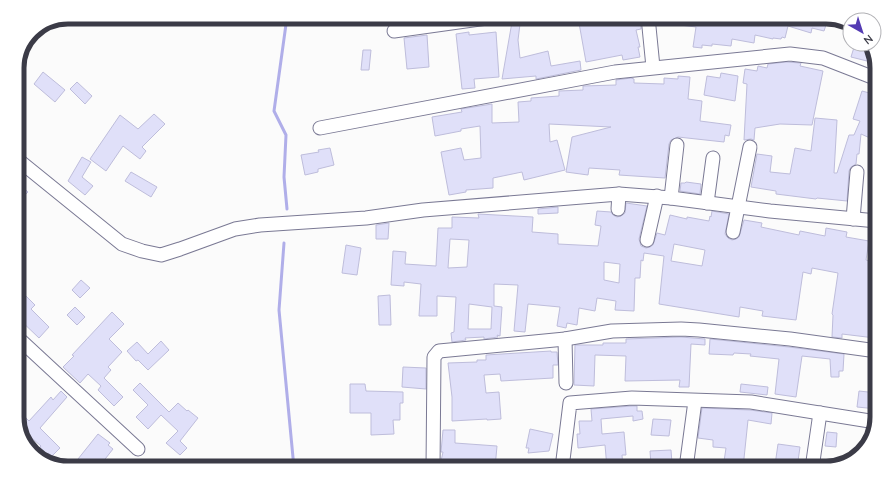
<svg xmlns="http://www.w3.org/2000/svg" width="894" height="485" font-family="Quicksand,sans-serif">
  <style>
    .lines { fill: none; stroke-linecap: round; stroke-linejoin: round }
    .stream { stroke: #b0aee9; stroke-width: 3 }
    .building { fill: #e0e0f9; stroke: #bebddb; fill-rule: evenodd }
    .minor-casing { stroke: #7a7994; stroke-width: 15 }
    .minor { stroke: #fff; stroke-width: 13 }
    .rim { fill: none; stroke: #3b3b47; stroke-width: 5 }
  </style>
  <rect width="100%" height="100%" fill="#fbfbfb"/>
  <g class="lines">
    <g class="stream">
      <path d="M287 17 274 111 286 135 284 177 287 209"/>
      <path d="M284 243 279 310 294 468"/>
    </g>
  </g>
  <g class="building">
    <path d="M591 17H640L641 29 636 30 640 47H638L640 57 623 60 622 55 586 62 579 23H581L580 19Z"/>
    <path d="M682 17H719L739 19V17H814V19L827 22 824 31 812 28 811 33 788 26 785 38 782 37 781 39 773 38V39L755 35 754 43 732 39 731 46 712 44V46L702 45V48L693 47 696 27 680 25Z"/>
    <path d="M512 22 520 24 518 40 520 58 548 51 551 66 580 61 581 70 536 79V76L502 79Z"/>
    <path d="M469 32V35L496 32 499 77 474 79 475 88 462 89 456 34Z"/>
    <path d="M427 35 429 67 407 69 404 38Z"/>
    <path d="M855 44H870L875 60 868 58 867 61 851 57Z"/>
    <path d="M363 50H371L369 70H361Z"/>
    <path d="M786 62 801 63 800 66 823 71 812 125 780 124 755 128 754 140 751 139 744 140 747 84 743 83 745 69 757 71 758 66 767 68 768 64Z"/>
    <path d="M43 72 65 90 55 102 34 84Z"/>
    <path d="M721 73 738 76 735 101 704 95 707 76 720 78Z"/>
    <path d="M678 76 690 77 688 99 702 101 700 121 731 125 729 136 725 135 724 142 678 137 671 140 669 144 665 178 619 175 620 170 589 168 588 175 566 172 572 137 611 127 549 124 550 142 557 140 565 170 524 180 522 172 493 178V188L466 190V192L449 195 441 152 461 148 464 160 481 158 480 126 461 129V131L435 136 432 117 462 112 461 109 492 104V123L519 122 518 102 531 101V98L559 96V91L583 90V86L616 85V80L631 78 634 79V83L664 84V78L678 79Z"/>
    <path d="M77 82 92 96 85 104 70 89Z"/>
    <path d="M862 91 877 95V128L875 127 870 138 861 134 859 154H857L856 164 851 167 849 171 847 201 817 198 816 199 776 194V191L751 187 757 154 772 156 770 172 790 174 795 148 811 151 815 118 837 120 834 173H837L849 135H854L860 121 853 119Z"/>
    <path d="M154 114 165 124 142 147 146 151 140 159 123 146 106 171 90 159 120 115 138 129Z"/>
    <path d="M330 148 334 165 318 169V172L305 175 301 155 319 152 318 150Z"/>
    <path d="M82 157 91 162 82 177 93 186 85 195 68 181Z"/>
    <path d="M131 172 157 187 151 197 125 181Z"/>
    <path d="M17 182 28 192 17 203Z"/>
    <path d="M686 182 701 184 700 194 680 191 681 183H685Z"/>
    <path d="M626 203 647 206 639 239 641 246 646 248 650 247 653 245 657 233 665 235 670 215 687 219V217L709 221 710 216 711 217 712 211 729 214 725 234 728 238 732 240 736 239 739 237 744 220 762 223 761 227 799 235 800 231 825 236 826 228 847 232 846 237 869 241 866 260 877 263V324L875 338 842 334V338L832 337 833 315 832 314 838 273 812 268 811 274 803 272 796 320 762 316 763 311 740 307 739 317 659 304 664 256 644 253 643 261 641 260 640 278H635L634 311 615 310 616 301 597 298 595 311 579 308 577 325 567 323 566 328 557 326 560 307 528 304 525 332 514 331 518 285 494 284V306L502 307 500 336 497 335 498 337 484 339V337L465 338 466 340 452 342 451 333 454 332 456 297 437 296V316H419L421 284 404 282V286L391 285 393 251 406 252 405 264 436 266 438 228H452V217L479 218 478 214 533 217 532 232 558 234V244L598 246 601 226 595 225 597 211 611 212 613 215 617 217 621 216 625 213ZM450 239 469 240 467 267 448 268ZM674 244 705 250 702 266 671 261ZM604 262 620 264 619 283 604 280ZM469 304 492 307 491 329H468Z"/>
    <path d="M558 207V213L538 214V209Z"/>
    <path d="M389 223 388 239H376V225Z"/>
    <path d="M346 245 361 248 357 275 342 273Z"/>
    <path d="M81 280 90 288 80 298 72 290Z"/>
    <path d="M17 287 35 305 31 309 49 327 39 338 17 317Z"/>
    <path d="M390 295 391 325H379L378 296Z"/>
    <path d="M75 307 85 317 77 325 67 315Z"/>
    <path d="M112 312 124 324 109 339 122 352 108 367 111 370 104 378 123 397 114 406 98 390 101 386 88 374 80 383 63 367 74 356 72 355Z"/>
    <path d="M681 337 705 339V345L691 344 689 387H679L680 380 625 381 626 356 595 355 594 386 574 385 575 345H603V343H626V339Z"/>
    <path d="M710 339 789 347 844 354 843 371H839V377H831L830 359 802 356 796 397 775 394 779 359 750 356 751 354 734 353 733 355 709 354Z"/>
    <path d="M161 341 169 350 148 370 138 360 136 361 127 351 137 342 148 354Z"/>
    <path d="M551 351V352H557L558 365H553V378L501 381 500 374 484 375 486 393 499 392 501 419 487 420V419L452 421V397L448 363 477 362V360H486V355Z"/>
    <path d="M403 367 426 368V389L402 387Z"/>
    <path d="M140 383 169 412 178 403 187 411 188 410 198 418 180 441 187 448 180 455 166 443 178 431 161 415 148 429 136 417 148 405 133 390Z"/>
    <path d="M350 384H365L366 391 403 392V403H400V420H393L394 434 371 435V413H350Z"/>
    <path d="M741 384 768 387 767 395 740 392Z"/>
    <path d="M61 391 67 397 40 428 60 448 52 456 48 453 42 460 35 453 41 446 19 427 17 418 21 413 29 421 51 397 53 400Z"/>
    <path d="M859 391 877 393V409L857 407Z"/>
    <path d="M632 406H637V411H642L643 419 633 421V416L601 419 602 434 624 432 626 455H622L623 468H607L605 445 578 448 577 434H580L579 421H592L591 409Z"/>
    <path d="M702 408 750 410 772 413 771 424 748 420 743 468H723L726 448 713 447V440L698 438Z"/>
    <path d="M653 419 671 420 669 436 651 435Z"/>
    <path d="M530 429 553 434 549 451 528 453 529 448H526Z"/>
    <path d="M443 430H455V443L497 446 495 468H447V462L441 461 443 452H441Z"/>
    <path d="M827 432 837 433 836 447 825 446Z"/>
    <path d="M98 434 110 443 108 445 113 449 98 468H90L78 459Z"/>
    <path d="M778 444 800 447 797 468 775 465Z"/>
    <path d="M671 450 672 463 651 465 650 451Z"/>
  </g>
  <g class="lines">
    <defs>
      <g id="minor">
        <path d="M648 17 653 67"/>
        <path d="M394 31 494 17"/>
        <path d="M320 128 615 72 790 54 823 58 877 79"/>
        <path d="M17 159 122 244 142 251 161 255 180 249 235 229 260 225 366 218 423 210 619 194 671 198 770 211 877 221"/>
        <path d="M671 198 677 145"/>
        <path d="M707 203 713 158"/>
        <path d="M618 209 619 194"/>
        <path d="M853 219 857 172"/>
        <path d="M733 232 750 147"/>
        <path d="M647 240 657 196"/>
        <path d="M17 337 138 449"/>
        <path d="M565 339 566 383"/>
        <path d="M433 468 434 357 439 351 565 339 612 331 681 329 699 330 790 339 877 351"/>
        <path d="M562 468 570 403 632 398 751 402 876 422"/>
        <path d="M686 468 695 401"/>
        <path d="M812 468 820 413"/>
      </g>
    </defs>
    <use href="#minor" class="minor-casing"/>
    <use href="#minor" class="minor"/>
  </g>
  <path d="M0 0H894V485H0ZM68 24H826A44 44 0 0 1 870 68V417A44 44 0 0 1 826 461H68A44 44 0 0 1 24 417V68A44 44 0 0 1 68 24Z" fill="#fff" fill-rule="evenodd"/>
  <path class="rim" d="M68 24H826A44 44 0 0 1 870 68V417A44 44 0 0 1 826 461H68A44 44 0 0 1 24 417V68A44 44 0 0 1 68 24Z"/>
  <g transform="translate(862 32) rotate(141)"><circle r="19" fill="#ffffff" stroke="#b1b1b5"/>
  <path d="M0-3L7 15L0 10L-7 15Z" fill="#543bb3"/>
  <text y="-6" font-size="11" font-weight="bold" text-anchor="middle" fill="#3b3b47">N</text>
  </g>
</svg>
